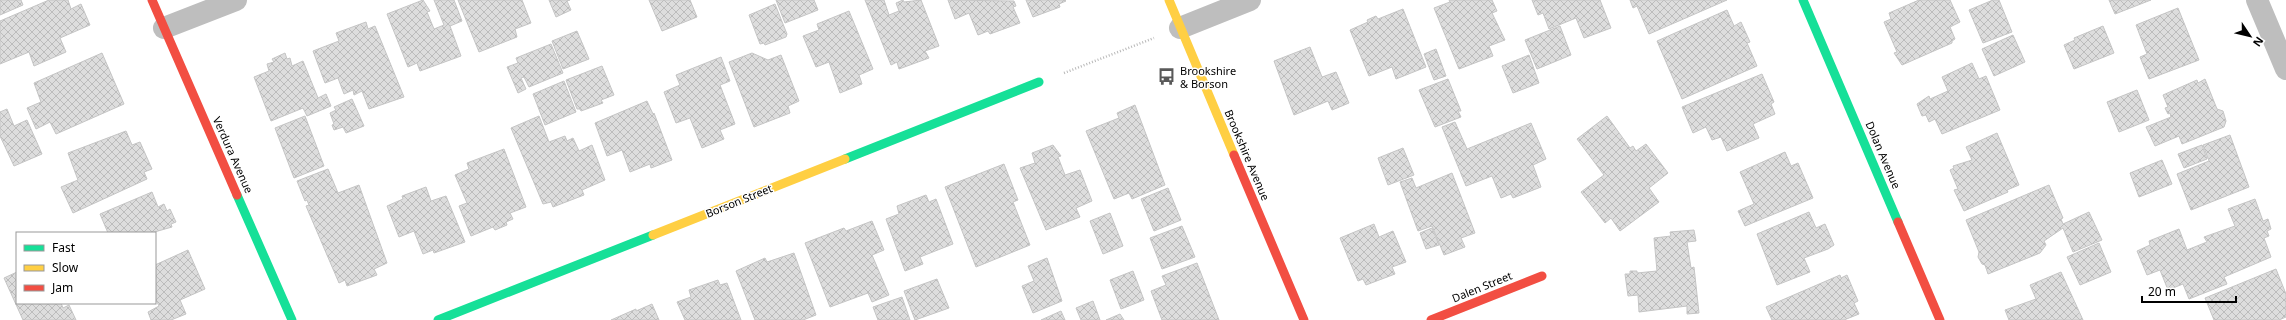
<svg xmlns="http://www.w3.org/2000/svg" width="2286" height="320" font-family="'Noto Sans',sans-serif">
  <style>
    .building { fill: url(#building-cross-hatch); stroke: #c5c5c5 }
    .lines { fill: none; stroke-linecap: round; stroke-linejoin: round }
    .path { stroke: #b8b8b8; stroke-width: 2.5; stroke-dasharray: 1 2; stroke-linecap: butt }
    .street { stroke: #bebebe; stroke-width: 22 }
    .fast { stroke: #16e098; stroke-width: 9 }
    .slow { stroke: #ffcf43; stroke-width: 9 }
    .jam { stroke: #f24e42; stroke-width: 9 }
    .labels { text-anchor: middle; stroke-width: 3; stroke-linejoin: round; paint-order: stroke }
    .poi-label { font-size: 11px; fill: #000; stroke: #fff; text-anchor: start }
    .street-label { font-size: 11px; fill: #000; stroke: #fff }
  </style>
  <defs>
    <pattern id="building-cross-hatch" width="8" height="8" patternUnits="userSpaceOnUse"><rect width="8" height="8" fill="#ddd"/><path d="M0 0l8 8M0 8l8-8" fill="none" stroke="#bcbcbc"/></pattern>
  </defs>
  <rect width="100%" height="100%" fill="#fff"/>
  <g class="building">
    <path d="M0 0H21L23 5 0 15Z"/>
    <path d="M49 0H68L71 9 81 4 90 25 60 38 66 52 34 66 29 52 0 64V21Z"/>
    <path d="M423 0 430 11 427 12 434 29 444 25 434 0H454L462 21 450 26 461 56 420 71 417 63 408 67 387 14Z"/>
    <path d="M458 0H522L531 23 515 29 517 37 479 52Z"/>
    <path d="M549 0H570L567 1 571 10 556 17Z"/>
    <path d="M649 0H690L697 17 662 31Z"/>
    <path d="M776 0H814L818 10 785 23Z"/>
    <path d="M865 0H884L889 15 899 11 896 3 903 0 904 2 921 0 939 46 925 51 929 58 899 69 897 62 891 65Z"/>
    <path d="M948 0 1014 1 1016 6 1013 7 1020 23 990 34 988 31 978 35 969 13 955 19Z"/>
    <path d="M1026 0H1065L1066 1 1059 4 1060 7 1033 17Z"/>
    <path d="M1449 0H1492L1497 11 1492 13 1505 40 1489 46 1493 56 1459 69 1434 8 1450 2Z"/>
    <path d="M1532 0H1600L1611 28 1584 38 1576 18 1549 29 1543 13 1538 15Z"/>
    <path d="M1630 0H1727L1649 34 1637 6 1633 8Z"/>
    <path d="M1919 0H1950L1960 22 1950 27 1955 39 1952 41V43L1902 65 1894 53 1897 52 1884 22 1891 19 1889 13Z"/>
    <path d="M1993 0H1999L2012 32 1983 43 1969 10Z"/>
    <path d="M2109 0H2151L2115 14Z"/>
    <path d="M775 4 787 34 786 37 765 45 764 43 760 44 749 15Z"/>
    <path d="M2178 8 2199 60 2149 79 2140 57 2147 54 2136 25Z"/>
    <path d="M1403 9 1426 67 1396 79 1392 67 1369 76 1350 30 1368 22 1367 20 1376 16 1378 19Z"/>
    <path d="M1727 10 1734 26 1741 22 1750 42 1747 43 1757 66 1682 99 1657 41Z"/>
    <path d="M849 11 873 69 859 75 862 84 840 93 829 62 816 67 803 36 819 30 817 24Z"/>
    <path d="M366 22 368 29 375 26 404 97 369 109 362 91 354 95 353 90 344 94 338 78 325 83 313 51 339 41 336 33Z"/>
    <path d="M1560 26 1571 55 1537 69 1525 40Z"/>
    <path d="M2103 26 2114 53 2074 69 2064 45 2075 40 2074 38Z"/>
    <path d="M577 31 589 59 563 69 552 41Z"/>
    <path d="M2013 35 2025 62 1994 76 1982 49Z"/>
    <path d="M551 44 563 73 529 87 524 77 521 78 526 89 518 93 507 67 518 63 516 58Z"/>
    <path d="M1310 47 1322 77 1336 72 1349 103 1332 110 1328 101 1294 115 1274 61Z"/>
    <path d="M1436 49 1446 76 1434 80 1424 54Z"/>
    <path d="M102 53 124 104 56 134 50 122 36 129 27 108 41 102 34 83Z"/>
    <path d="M285 53 287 59 290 58 292 66 303 61 318 98 326 94 331 106 307 116 303 108 271 121 254 77 269 71 267 64 274 62 272 59Z"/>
    <path d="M752 53 768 60 781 55 799 101 788 106 790 113 754 127 729 62Z"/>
    <path d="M1529 55 1539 83 1513 93 1502 66Z"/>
    <path d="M721 57 730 81 720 85 735 124 720 130 724 139 702 148 690 118 676 123 664 92 680 85 676 75Z"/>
    <path d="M1972 63 1979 79 1986 76 2000 110 1942 134 1935 119 1929 122 1926 115 1922 116 1917 104 1929 96 1930 99 1948 91 1942 77Z"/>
    <path d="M602 66 614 95 601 100 603 103 581 111 580 109H577L566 80Z"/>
    <path d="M1762 74 1774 102 1771 104 1775 114 1753 124 1759 138 1727 151 1721 137 1712 140 1706 127 1693 133 1682 107Z"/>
    <path d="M1448 79 1461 111H1458L1461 117 1435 127 1419 90Z"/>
    <path d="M2205 79 2217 109 2223 111 2226 121 2224 127 2182 144 2179 136 2155 146 2146 127 2171 117 2170 113 2168 114 2165 108 2168 107 2163 95 2197 80 2198 83Z"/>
    <path d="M564 81 576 112 545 125 533 94Z"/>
    <path d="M2137 90 2149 120 2119 132 2107 102Z"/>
    <path d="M352 99 364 126 346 133 343 127 334 130 332 125 334 124 330 113 336 110 334 107Z"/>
    <path d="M647 101 653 114 654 113 672 160 651 168 650 164 630 172 622 150 607 156 595 123Z"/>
    <path d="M1135 105 1165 185 1132 199 1129 193 1114 199 1086 131 1119 118 1117 113Z"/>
    <path d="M7 109 14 126 27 120 42 154 14 166 0 136V112Z"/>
    <path d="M305 116 324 166 294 178 275 128Z"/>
    <path d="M539 116 549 142 565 136 567 141 573 138 579 151 592 145 605 180 582 190 584 195 553 207 551 202 543 204 511 128Z"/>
    <path d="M1607 116 1630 148 1633 146 1636 151 1646 144 1668 173 1649 188 1659 202 1620 231 1611 218 1605 223 1581 192 1604 175 1577 139Z"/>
    <path d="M1455 122 1467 149 1531 123 1546 159 1533 165 1541 187 1513 198 1511 194 1501 198 1492 176 1466 186 1442 127Z"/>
    <path d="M126 131 132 145 140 142 152 169 144 172 147 179 73 213 61 187 78 180 68 153Z"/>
    <path d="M1997 133 2019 185 2007 190 2008 192 1964 211 1954 190 1958 189 1950 170 1954 168 1953 166 1972 160 1966 147Z"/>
    <path d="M2230 135 2249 187 2191 210 2177 174 2209 161 2203 145Z"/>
    <path d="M1053 145 1061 156 1058 157 1065 175 1080 170 1092 201 1076 208 1080 217 1046 230 1020 168 1035 163 1032 153Z"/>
    <path d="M2202 145 2207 159 2184 168 2178 154Z"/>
    <path d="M1403 148 1414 175 1388 185 1378 158Z"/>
    <path d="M504 149 526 207 510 213 513 219 506 222 507 225 495 230 493 227 471 236 459 206 467 203 455 175 469 169 467 163Z"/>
    <path d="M1785 152 1791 166 1798 163 1813 198 1745 226 1738 211 1754 204 1740 172Z"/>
    <path d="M2162 160 2172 184 2139 197 2130 173Z"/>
    <path d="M1004 164 1018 200 1013 202 1030 245 976 267 945 187Z"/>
    <path d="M328 169 338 193 359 185 387 263 374 269 377 275 347 286 345 280 339 283 306 206 309 205 307 200 305 201 297 181Z"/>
    <path d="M1452 173 1475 233 1461 238 1465 247 1444 255 1432 226 1418 231 1400 182 1412 178 1416 188Z"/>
    <path d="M2049 185 2063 218 2061 219 2063 224 2089 212 2102 240 2073 252 2063 228 2044 241 2046 245 2040 253 1988 274 1985 265 1982 264 1978 257 1979 252 1966 220Z"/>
    <path d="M426 187 431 201 446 196 465 242 434 253 433 250 423 254 414 231 399 237 387 206 403 199 402 196Z"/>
    <path d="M1168 188 1181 220 1154 231 1141 199Z"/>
    <path d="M152 192 158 207 164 204 167 211 170 209 176 222 171 224 172 227 151 233H108L100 214Z"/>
    <path d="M926 195 929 202 936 199 953 244 920 257 923 264 905 271 886 219 899 214 897 206Z"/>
    <path d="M2255 199 2263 221 2268 219 2271 229 2267 231 2269 236 2264 238 2271 257 2224 277 2227 284 2189 299 2183 284 2168 290 2160 270 2147 275 2137 251 2150 245 2149 241 2179 229 2187 250 2207 242 2204 237 2235 226 2228 209Z"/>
    <path d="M1809 212 1816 228 1825 224 1834 245 1828 249 1804 258 1810 272 1777 285 1757 234Z"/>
    <path d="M1110 213 1123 246 1103 254 1090 221Z"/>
    <path d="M872 221 884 250 872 255 889 295 872 302 868 293 830 307 805 243 844 228 846 231Z"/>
    <path d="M1374 224 1379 237 1393 231 1406 262 1392 267 1395 274 1366 285 1363 279 1358 281 1340 238Z"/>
    <path d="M1182 226 1195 257 1162 269 1150 238Z"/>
    <path d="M1432 228 1439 245 1426 249 1420 233Z"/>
    <path d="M1694 230 1696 241 1687 242 1691 268 1694 267 1699 313 1687 314V306L1639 312 1638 295 1628 296 1625 274H1630V271H1637V273L1657 271 1654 238 1671 236 1670 232Z"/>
    <path d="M2099 243 2111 272 2080 285 2067 257Z"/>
    <path d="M188 250 205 289 180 300 186 314 171 320H151L148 312 159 306 155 298V265Z"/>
    <path d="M794 253 816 315 803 320H755L736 271 765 258 767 262Z"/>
    <path d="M1047 258 1062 301 1033 313 1022 286 1034 281 1028 266Z"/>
    <path d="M1197 263 1219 320H1162L1151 291 1166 285 1162 276Z"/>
    <path d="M2276 269 2286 294V317L2279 320H2214L2205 298Z"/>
    <path d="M1133 271 1144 300 1121 309 1110 280Z"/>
    <path d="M17 272V303H61L63 308 69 305 76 320H23L4 278Z"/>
    <path d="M2061 272 2083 320H2009L2005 310 2036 299 2030 285Z"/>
    <path d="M1840 275 1841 278 1847 275 1858 301 1854 303 1859 314 1844 320H1772L1766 307Z"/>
    <path d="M937 279 949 308 915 320 904 291Z"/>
    <path d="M718 280 720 285 727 283 741 320H685L677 302 691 297 689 290Z"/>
    <path d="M902 297 910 320H878L873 307Z"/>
    <path d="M1093 301 1100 320H1081L1076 308Z"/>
    <path d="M652 304 659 320H611L636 309V311Z"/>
    <path d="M1061 311 1065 320H1041Z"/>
    <path d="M1120 314 1124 320H1106Z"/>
  </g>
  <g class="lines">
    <path class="path" d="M1064 73 1154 38"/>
    <g class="street">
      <path d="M2257 0 2286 69"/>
      <path d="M164 28 236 0"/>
      <path d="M1180 28 1250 0"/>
    </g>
    <g class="fast">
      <path d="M1803 0 1898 222"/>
      <path d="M845 159 1039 82"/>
      <path d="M237 195 292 320"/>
      <path d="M438 320 653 235"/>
    </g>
    <g class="slow">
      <path d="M1169 0 1234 155"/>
      <path d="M653 235 845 159"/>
    </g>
    <g class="jam">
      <path d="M152 0 237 195"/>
      <path d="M1234 155 1304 320"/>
      <path d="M1898 222 1940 320"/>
      <path d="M1431 320 1542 276"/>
    </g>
  </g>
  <defs>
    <symbol id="bus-bare" viewBox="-9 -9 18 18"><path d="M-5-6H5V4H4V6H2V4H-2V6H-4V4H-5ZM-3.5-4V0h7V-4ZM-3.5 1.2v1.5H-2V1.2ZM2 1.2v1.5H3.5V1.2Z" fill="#595959" stroke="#fff" stroke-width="2.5" paint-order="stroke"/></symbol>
  </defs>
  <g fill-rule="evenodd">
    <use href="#bus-bare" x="1154" y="64" width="25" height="25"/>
  </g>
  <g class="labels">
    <g class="poi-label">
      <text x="1180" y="75">Brookshire<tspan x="1180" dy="13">&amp; Borson</tspan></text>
    </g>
    <g class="street-label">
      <text transform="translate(233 155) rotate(66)" y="4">Verdura Avenue</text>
      <text transform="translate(1247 155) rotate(67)" y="4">Brookshire Avenue</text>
      <text transform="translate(1883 155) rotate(67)" y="4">Dolan Avenue</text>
      <text transform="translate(739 201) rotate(-22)" y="4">Borson Street</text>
      <text transform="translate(1482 287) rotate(-22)" y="4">Dalen Street</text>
    </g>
  </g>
  <rect x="16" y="232" width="140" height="72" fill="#ffffff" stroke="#999999"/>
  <rect x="24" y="245" width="20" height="6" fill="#16e098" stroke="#999999"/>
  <text x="52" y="252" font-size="12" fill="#000000">Fast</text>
  <rect x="24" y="265" width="20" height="6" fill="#ffcf43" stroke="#999999"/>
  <text x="52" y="272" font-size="12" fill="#000000">Slow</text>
  <rect x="24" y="285" width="20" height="6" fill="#f24e42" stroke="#999999"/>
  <text x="52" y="292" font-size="12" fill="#000000">Jam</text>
  <g transform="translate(2250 36) rotate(125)" stroke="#ffffff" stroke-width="3" paint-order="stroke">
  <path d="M0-3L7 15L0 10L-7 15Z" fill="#000000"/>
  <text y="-6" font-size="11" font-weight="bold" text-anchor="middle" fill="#000000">N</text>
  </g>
  <path d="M2142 296v6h94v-6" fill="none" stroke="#000000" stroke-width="2"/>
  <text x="2148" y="296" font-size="12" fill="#000000" stroke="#ffffff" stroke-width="3" paint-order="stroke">20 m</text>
</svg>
